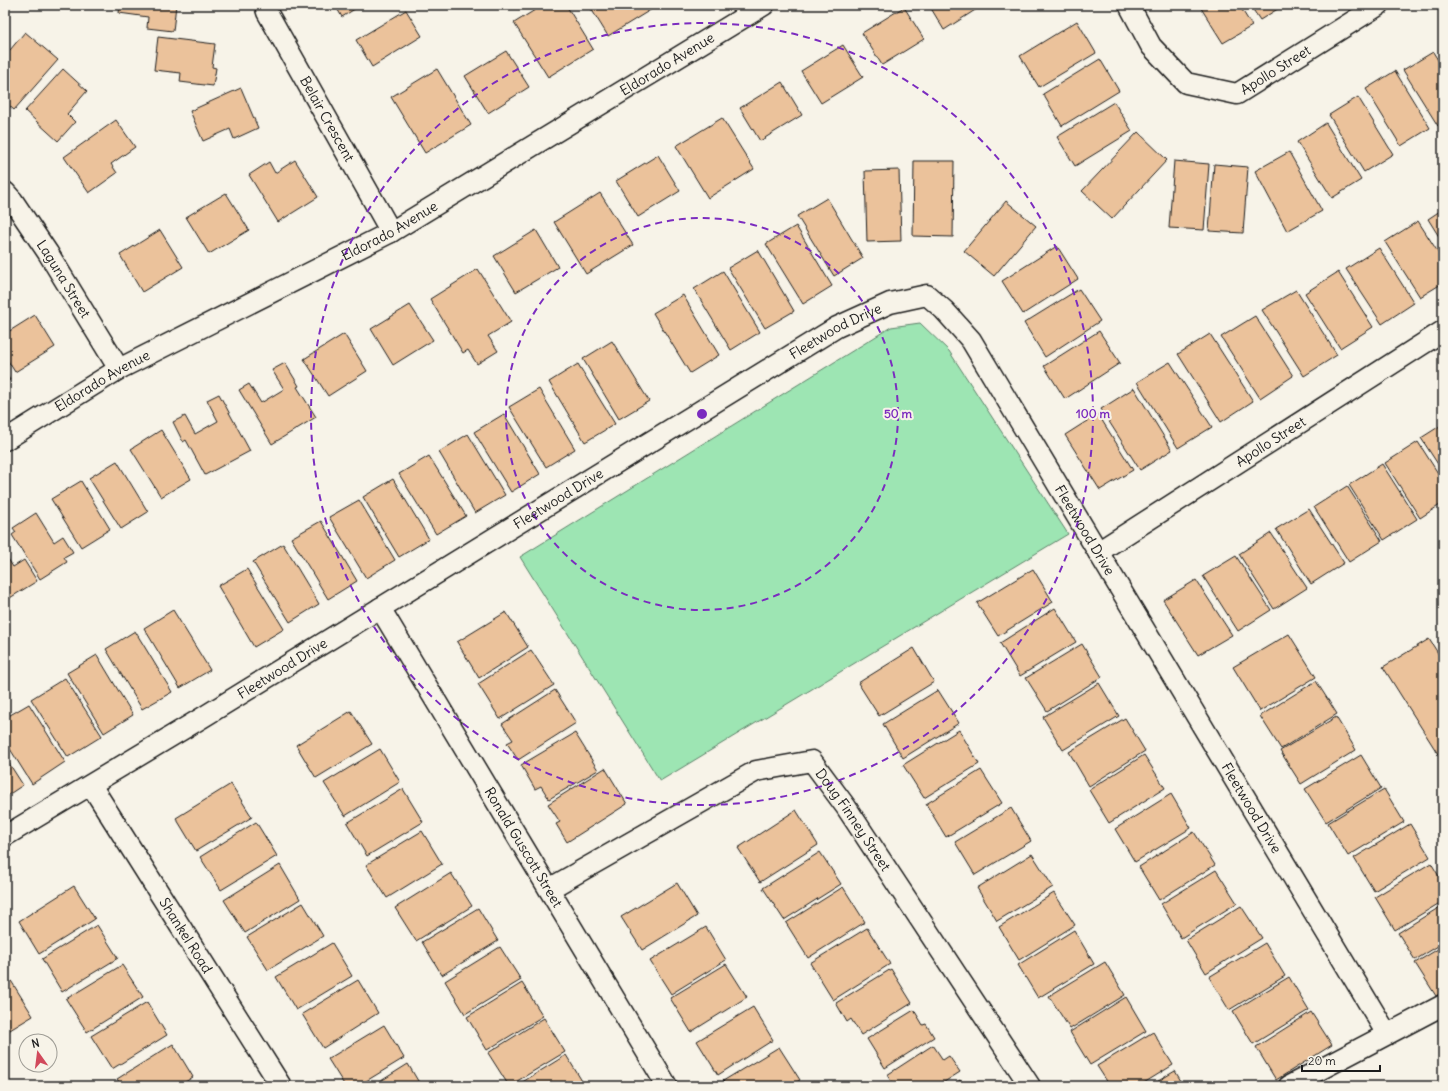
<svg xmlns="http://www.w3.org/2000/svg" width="1448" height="1091" font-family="Delius,sans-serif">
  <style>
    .green { fill: #9de5b3; stroke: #5c8068 }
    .building { fill: #ebc29b; stroke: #1c1c1c }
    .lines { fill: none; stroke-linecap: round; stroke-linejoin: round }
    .street-casing { stroke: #1c1c1c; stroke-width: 23 }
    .street { stroke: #f7f3e8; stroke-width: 20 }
    .ring { fill: none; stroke: #7b2cbf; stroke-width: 2; stroke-dasharray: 7 5 }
    .labels { text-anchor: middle; stroke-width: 4; stroke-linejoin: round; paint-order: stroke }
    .street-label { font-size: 14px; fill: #1c1c1c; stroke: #f7f3e8 }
    .centre { fill: #7b2cbf; stroke: #f7f3e8; stroke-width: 2 }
    .ring-label { font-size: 12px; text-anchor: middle; font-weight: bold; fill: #7b2cbf; stroke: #f7f3e8; stroke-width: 4; stroke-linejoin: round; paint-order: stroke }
  </style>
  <rect width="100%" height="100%" fill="#f7f3e8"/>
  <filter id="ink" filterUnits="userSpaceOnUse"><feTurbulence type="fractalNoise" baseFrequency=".025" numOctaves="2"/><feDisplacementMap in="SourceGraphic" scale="8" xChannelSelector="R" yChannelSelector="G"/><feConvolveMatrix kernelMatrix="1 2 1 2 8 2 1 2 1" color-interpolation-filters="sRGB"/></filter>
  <g filter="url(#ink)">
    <path class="green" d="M920 323 949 351 1068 534 660 781 520 557 891 327Z"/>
    <g class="building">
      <path d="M120 5H176L173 31 147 28 148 17 119 13Z"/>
      <path d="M335 5H361L342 17Z"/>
      <path d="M543 5H566L593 49 548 77 514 23Z"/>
      <path d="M586 5H650L652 9 608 36 590 7 588 9Z"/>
      <path d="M929 5H983L944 30Z"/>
      <path d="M1199 5H1239L1252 26 1223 43Z"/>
      <path d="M1250 5H1284L1260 20Z"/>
      <path d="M904 7 924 39 882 65 862 33Z"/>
      <path d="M406 10 422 36 372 67 356 40Z"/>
      <path d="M1077 21 1096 53 1039 87 1020 56Z"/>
      <path d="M25 32 58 60 14 110 5 102V56Z"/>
      <path d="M158 37 215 44 212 67 216 68 213 86 180 82 181 73 154 70Z"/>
      <path d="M843 45 863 77 821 103 801 71Z"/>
      <path d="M506 51 529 87 488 113 465 76Z"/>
      <path d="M1433 52 1443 68V123L1438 126 1403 70Z"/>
      <path d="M1100 59 1119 91 1062 126 1043 94Z"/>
      <path d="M63 69 87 91 67 114 75 122 58 141 25 111Z"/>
      <path d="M437 69 471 125 425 153 391 97Z"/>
      <path d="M1395 71 1430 128 1401 146 1366 89Z"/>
      <path d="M782 82 802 115 760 141 740 108Z"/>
      <path d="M241 88 258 128 234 139 230 129 203 141 190 111Z"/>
      <path d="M1358 97 1393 154 1364 172 1329 115Z"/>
      <path d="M1114 102 1132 131 1075 166 1057 137Z"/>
      <path d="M722 118 754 169 708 198 676 146Z"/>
      <path d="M116 120 135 147 111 164 117 173 89 193 64 157Z"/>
      <path d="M1326 123 1361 180 1332 198 1297 142Z"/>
      <path d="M1138 132 1167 160 1112 219 1082 191Z"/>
      <path d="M1289 152 1322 211 1287 231 1255 171Z"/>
      <path d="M658 155 680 191 638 217 616 181Z"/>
      <path d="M295 160 318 197 278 222 249 175 269 162 275 173Z"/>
      <path d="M914 161H954L953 237 913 236Z"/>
      <path d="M1174 161 1209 164 1204 230 1169 228Z"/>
      <path d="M1214 164 1248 167 1243 233 1209 231Z"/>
      <path d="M899 170 901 241 867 242 865 171Z"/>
      <path d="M226 193 249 230 209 254 186 217Z"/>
      <path d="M600 193 633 245 586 274 554 222Z"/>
      <path d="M827 198 863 258 834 276 797 216Z"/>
      <path d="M1006 201 1036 226 994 276 964 251Z"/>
      <path d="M1443 209V243L1428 219Z"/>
      <path d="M1418 221 1443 260V283L1420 297 1385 242Z"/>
      <path d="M796 226 832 286 803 304 766 244Z"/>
      <path d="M160 230 183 267 142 292 120 255Z"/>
      <path d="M536 230 558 267 516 292 494 256Z"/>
      <path d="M1057 246 1078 279 1023 314 1002 281Z"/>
      <path d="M1379 248 1414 303 1382 324 1346 269Z"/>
      <path d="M758 250 794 311 765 328 728 268Z"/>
      <path d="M478 269 511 322 488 336 498 351 477 364 468 350 463 353 430 299Z"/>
      <path d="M723 271 760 332 731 350 694 289Z"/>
      <path d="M1338 272 1373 327 1340 348 1305 293Z"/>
      <path d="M1079 289 1100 321 1045 357 1024 323Z"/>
      <path d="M1296 290 1337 355 1304 376 1262 310Z"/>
      <path d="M683 295 719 355 690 373 653 313Z"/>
      <path d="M410 305 433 340 393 365 371 329Z"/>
      <path d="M35 315 55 347 15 372 5 356V326L8 332Z"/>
      <path d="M1255 316 1293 376 1260 398 1221 337Z"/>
      <path d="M1099 331 1120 363 1065 399 1044 366Z"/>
      <path d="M344 334 367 371 328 396 304 359Z"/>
      <path d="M1210 334 1253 401 1221 422 1178 354Z"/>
      <path d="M612 341 649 401 619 419 583 359Z"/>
      <path d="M1170 362 1212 427 1178 448 1137 382Z"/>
      <path d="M285 363 299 386 297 387 316 417 272 444 239 390 249 384 261 403 284 389 272 370Z"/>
      <path d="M578 364 615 424 585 442 549 382Z"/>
      <path d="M5 372 10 380 5 382Z"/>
      <path d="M1134 388 1172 450 1140 470 1101 409Z"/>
      <path d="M539 389 575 449 546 467 509 407Z"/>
      <path d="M219 394 250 451 205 475 186 440 183 442 173 422 185 416 195 434 218 421 207 400Z"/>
      <path d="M504 414 540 474 511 492 474 432Z"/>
      <path d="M1098 414 1133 470 1100 490 1065 435Z"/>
      <path d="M1443 424V472L1421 438Z"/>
      <path d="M161 430 191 479 161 497 131 449Z"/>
      <path d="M468 434 505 495 475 513 439 452Z"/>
      <path d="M1418 442 1443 481V503L1420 518 1385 463Z"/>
      <path d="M429 456 466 516 436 534 399 474Z"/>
      <path d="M117 461 148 512 121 529 89 478Z"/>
      <path d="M1382 464 1417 519 1384 540 1349 485Z"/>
      <path d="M393 479 429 539 399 557 363 497Z"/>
      <path d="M81 481 110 529 81 547 51 499Z"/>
      <path d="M1347 486 1382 541 1349 562 1314 507Z"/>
      <path d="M359 500 395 560 366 578 329 517Z"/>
      <path d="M1309 509 1344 563 1311 584 1276 529Z"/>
      <path d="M36 513 54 542 63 536 73 552 64 557 67 562 40 579 12 535 16 532 13 528Z"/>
      <path d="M321 521 357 581 328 599 291 538Z"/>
      <path d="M1271 533 1307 588 1274 609 1239 554Z"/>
      <path d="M283 544 319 604 290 622 253 562Z"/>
      <path d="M5 554 13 567 24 560 37 581 5 601Z"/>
      <path d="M1236 556 1271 610 1238 631 1203 576Z"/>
      <path d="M247 569 284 629 254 647 218 586Z"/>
      <path d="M1033 569 1053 602 998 636 977 603Z"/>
      <path d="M1196 580 1232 635 1198 655 1163 600Z"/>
      <path d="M1055 608 1076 642 1020 676 1000 643Z"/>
      <path d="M173 610 210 670 180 688 144 628Z"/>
      <path d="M506 612 528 647 479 678 457 642Z"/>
      <path d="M135 631 172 692 142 709 106 649Z"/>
      <path d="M1289 634 1316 677 1260 711 1233 667Z"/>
      <path d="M1429 639 1443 661V762L1383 667Z"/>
      <path d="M1082 644 1102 677 1047 711 1026 678Z"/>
      <path d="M914 648 934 682 879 716 858 683Z"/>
      <path d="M531 650 554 685 500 719 478 684Z"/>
      <path d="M97 655 133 715 104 733 67 673Z"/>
      <path d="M65 678 102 736 68 757 31 699Z"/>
      <path d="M1316 681 1337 714 1281 749 1260 716Z"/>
      <path d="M1099 683 1119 716 1063 750 1043 717Z"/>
      <path d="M555 690 576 723 518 760 507 743 513 740 502 724Z"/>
      <path d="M938 690 959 723 903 758 883 724Z"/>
      <path d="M29 704 65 762 32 784 5 741V718Z"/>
      <path d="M351 711 372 744 316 778 296 745Z"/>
      <path d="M1336 717 1356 750 1301 784 1280 751Z"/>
      <path d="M1125 718 1145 751 1089 786 1069 752Z"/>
      <path d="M959 730 979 764 924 798 903 765Z"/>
      <path d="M575 733 598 770 549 799 541 786 535 789 521 765Z"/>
      <path d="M380 749 400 782 345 816 324 783Z"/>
      <path d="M1144 755 1165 788 1109 823 1089 790Z"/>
      <path d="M1361 755 1381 788 1326 822 1305 789Z"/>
      <path d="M5 757 23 785 5 797Z"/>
      <path d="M605 768 627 804 567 842 556 824 560 822 548 804Z"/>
      <path d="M981 770 1002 803 946 837 926 804Z"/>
      <path d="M231 784 252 817 196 851 176 818Z"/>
      <path d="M403 789 423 822 367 856 347 823Z"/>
      <path d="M1384 789 1404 822 1348 856 1328 823Z"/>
      <path d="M1171 794 1191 828 1135 862 1115 829Z"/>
      <path d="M1011 808 1031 841 975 875 955 842Z"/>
      <path d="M796 810 818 845 760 882 738 848Z"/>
      <path d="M256 822 277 856 221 890 200 857Z"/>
      <path d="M1410 824 1430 857 1374 891 1354 858Z"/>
      <path d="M422 831 442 864 387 898 366 865Z"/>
      <path d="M1194 832 1215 865 1159 900 1139 867Z"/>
      <path d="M820 852 841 884 784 920 763 888Z"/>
      <path d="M1032 854 1053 887 997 921 977 888Z"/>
      <path d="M1431 863 1443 883V901L1395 930 1375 897Z"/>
      <path d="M280 865 300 899 245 933 224 900Z"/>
      <path d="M1216 870 1237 903 1181 938 1161 904Z"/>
      <path d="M451 873 472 906 416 941 395 908Z"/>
      <path d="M677 883 697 916 642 950 621 917Z"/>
      <path d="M74 886 95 919 39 954 19 921Z"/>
      <path d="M843 887 865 922 808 958 786 923Z"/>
      <path d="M1054 893 1075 925 1019 960 999 927Z"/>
      <path d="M303 903 323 936 268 970 247 937Z"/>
      <path d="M1443 905V943L1415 960 1398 933Z"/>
      <path d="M1241 906 1262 938 1206 973 1186 940Z"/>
      <path d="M478 908 498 941 442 975 422 942Z"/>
      <path d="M97 925 118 958 62 992 42 959Z"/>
      <path d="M706 927 726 960 671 994 650 961Z"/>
      <path d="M867 928 890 964 833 1000 810 963Z"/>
      <path d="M1074 930 1094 964 1038 998 1018 965Z"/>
      <path d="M332 943 352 976 296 1010 276 977Z"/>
      <path d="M1265 943 1285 976 1229 1010 1209 977Z"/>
      <path d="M1443 946V992L1436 996 1415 963Z"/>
      <path d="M500 947 521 980 465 1014 445 981Z"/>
      <path d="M1105 962 1125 995 1070 1029 1049 996Z"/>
      <path d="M726 964 747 997 691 1032 670 998Z"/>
      <path d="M122 965 143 997 87 1032 66 999Z"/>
      <path d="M891 969 912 1003 861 1035 851 1019 847 1022 836 1003Z"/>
      <path d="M5 971 33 1016 5 1033Z"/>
      <path d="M1289 977 1309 1010 1253 1044 1233 1011Z"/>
      <path d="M358 980 378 1013 323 1048 302 1014Z"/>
      <path d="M522 983 543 1016 487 1050 467 1017Z"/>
      <path d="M1126 997 1146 1031 1090 1065 1070 1032Z"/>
      <path d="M147 1002 167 1035 112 1069 91 1036Z"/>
      <path d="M753 1007 773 1040 718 1075 697 1041Z"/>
      <path d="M914 1010 923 1025 926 1024 934 1037 885 1068 867 1039Z"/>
      <path d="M1311 1012 1332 1045 1276 1080 1256 1047Z"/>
      <path d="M544 1018 565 1052 509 1086 488 1053Z"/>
      <path d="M384 1025 404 1058 358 1086H345L328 1059Z"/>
      <path d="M1153 1032 1173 1065 1139 1086H1110L1097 1066Z"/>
      <path d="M173 1044 193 1077 179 1086H122L117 1079Z"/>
      <path d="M933 1045 943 1060 949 1056 960 1072 938 1086H894L887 1075Z"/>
      <path d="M779 1047 800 1080 789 1086H727L723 1081Z"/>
      <path d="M566 1055 585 1086H516Z"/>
      <path d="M408 1064 421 1086H373Z"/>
      <path d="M1175 1071 1184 1086H1150Z"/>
      <path d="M960 1080 963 1086H951Z"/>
      <path d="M199 1082 201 1086H192Z"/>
    </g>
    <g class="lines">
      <defs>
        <g id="street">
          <path id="s1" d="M265 5 267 12 391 232"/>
          <path id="s2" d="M1129 5 1151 46 1186 83 1237 94 1379 5"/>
          <path id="s3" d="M5 192 13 201 48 253 119 369"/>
          <path id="s4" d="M5 440 119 369 391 232 764 5"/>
          <path id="s5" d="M1098 552 1443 331"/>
          <path id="s6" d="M380 608 667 1086"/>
          <path id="s7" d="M91 785 281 1086"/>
          <path id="s8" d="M5 836 200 719 837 327 890 303 927 295 944 310 971 340 1387 1034"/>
          <path id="s9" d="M549 889 756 771 812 761 846 807 1030 1086"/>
          <path d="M1289 1086 1443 1005"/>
        </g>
      </defs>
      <use href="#street" class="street-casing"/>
      <use href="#street" class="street"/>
    </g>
  </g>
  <g class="ring">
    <circle cx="702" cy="414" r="196"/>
    <circle cx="702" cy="414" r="391"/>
  </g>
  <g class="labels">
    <g class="street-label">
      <text dy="5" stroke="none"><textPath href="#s4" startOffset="762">Eldorado Avenue</textPath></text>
      <text dy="5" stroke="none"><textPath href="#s2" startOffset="195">Apollo Street</textPath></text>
      <text dy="5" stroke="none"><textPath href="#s1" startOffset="130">Belair Crescent</textPath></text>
      <text dy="5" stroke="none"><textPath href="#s4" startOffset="438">Eldorado Avenue</textPath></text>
      <text dy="5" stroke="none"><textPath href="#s3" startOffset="105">Laguna Street</textPath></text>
      <text dy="5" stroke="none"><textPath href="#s8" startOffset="972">Fleetwood Drive</textPath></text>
      <text dy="5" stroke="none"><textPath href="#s4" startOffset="114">Eldorado Avenue</textPath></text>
      <text dy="5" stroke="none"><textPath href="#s5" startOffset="205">Apollo Street</textPath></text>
      <text dy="5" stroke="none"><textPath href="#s8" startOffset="648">Fleetwood Drive</textPath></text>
      <text dy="5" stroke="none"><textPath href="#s8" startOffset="1356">Fleetwood Drive</textPath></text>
      <text dy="5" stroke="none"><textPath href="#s8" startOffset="324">Fleetwood Drive</textPath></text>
      <text dy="5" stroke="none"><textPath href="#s8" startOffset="1680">Fleetwood Drive</textPath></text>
      <text dy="5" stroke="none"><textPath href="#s9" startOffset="367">Doug Finney Street</textPath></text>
      <text dy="5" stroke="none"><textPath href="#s6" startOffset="279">Ronald Guscott Street</textPath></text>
      <text dy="5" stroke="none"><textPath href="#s7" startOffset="178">Shankel Road</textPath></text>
    </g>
  </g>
  <circle cx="702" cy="414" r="6" class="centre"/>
  <g class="ring-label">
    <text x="898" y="418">50 m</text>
    <text x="1093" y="418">100 m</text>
  </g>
  <rect width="1448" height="1091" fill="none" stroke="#f7f3e8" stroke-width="20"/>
  <rect x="10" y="10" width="1428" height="1071" fill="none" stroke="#1c1c1c" stroke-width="1.5" filter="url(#ink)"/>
  <g transform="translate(38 1053) rotate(346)"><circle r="19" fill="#f7f3e8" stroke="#9f9d96"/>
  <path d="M0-3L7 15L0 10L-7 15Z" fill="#d1495b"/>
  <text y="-6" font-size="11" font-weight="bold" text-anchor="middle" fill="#1c1c1c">N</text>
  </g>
  <path d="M1302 1065v6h78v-6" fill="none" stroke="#1c1c1c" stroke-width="2"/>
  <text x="1308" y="1065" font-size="12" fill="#1c1c1c" stroke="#f7f3e8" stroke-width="3" paint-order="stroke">20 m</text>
</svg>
